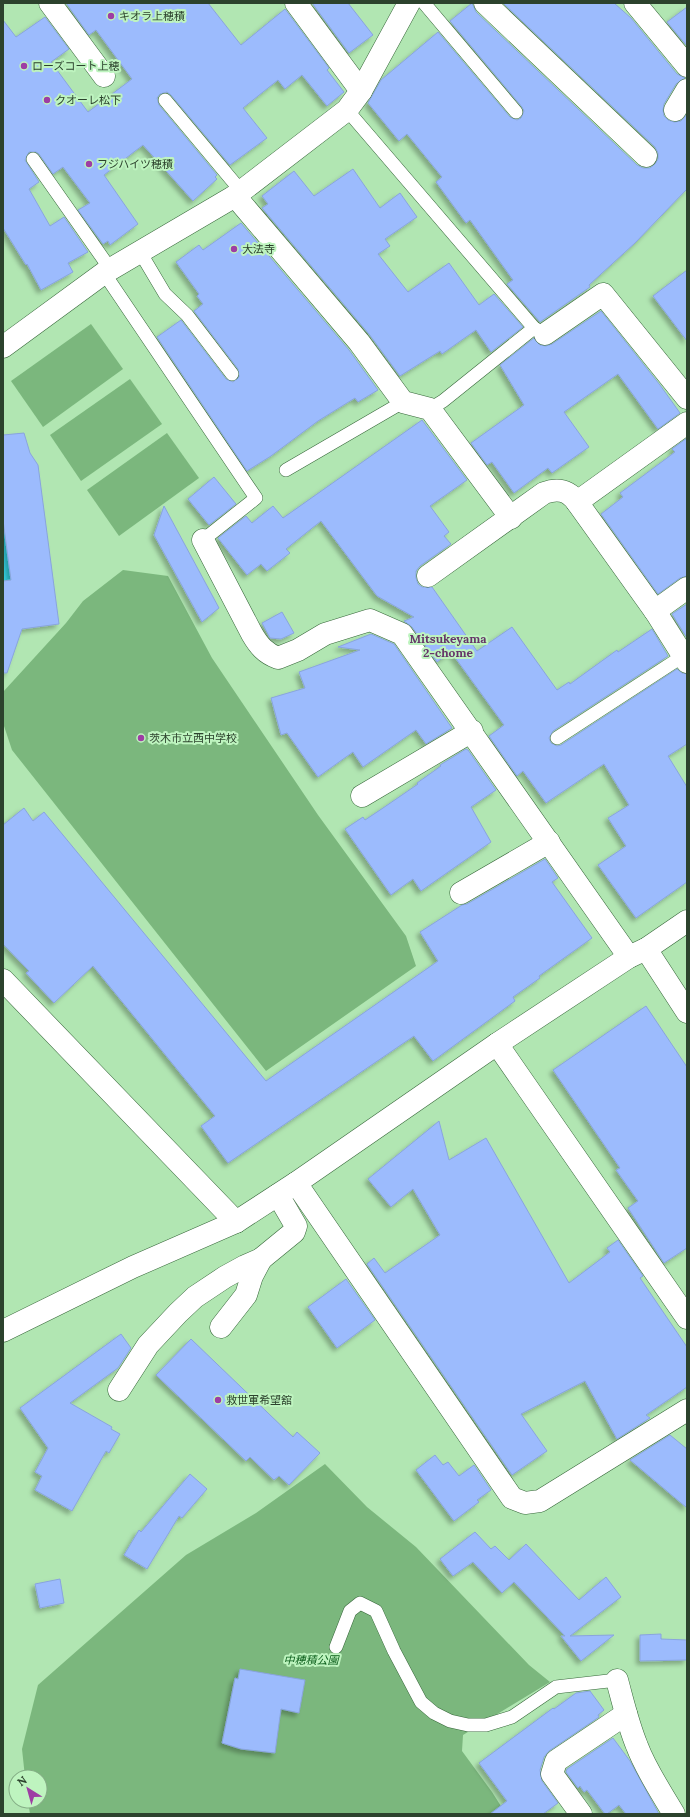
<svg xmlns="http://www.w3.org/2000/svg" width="690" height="1817" font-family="Lora,'Noto Sans JP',serif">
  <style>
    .green { fill: #7bb77d }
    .water { fill: #35d4e5 }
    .building { fill: #9cbbfd; stroke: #89a4dd; filter: url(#shadow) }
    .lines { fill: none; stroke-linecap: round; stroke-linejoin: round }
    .service-casing { stroke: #37673a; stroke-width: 14 }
    .minor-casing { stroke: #37673a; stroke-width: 23 }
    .tertiary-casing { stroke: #37673a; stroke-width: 23 }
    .service { stroke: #fff; stroke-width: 13 }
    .minor { stroke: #fff; stroke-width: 22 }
    .tertiary { stroke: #fff; stroke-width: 22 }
    .poi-dot { fill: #9e3da4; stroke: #bef4bf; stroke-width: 1.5 }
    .labels { text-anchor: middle; stroke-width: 4; stroke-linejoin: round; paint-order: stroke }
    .poi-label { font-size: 11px; fill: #2c422d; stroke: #bef4bf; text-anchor: start }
    .park-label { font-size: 11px; font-style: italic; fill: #0f601e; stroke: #bef4bf }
    .neighbourhood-label { font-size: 12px; font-weight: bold; fill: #663669; stroke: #bef4bf }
  </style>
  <defs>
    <filter id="shadow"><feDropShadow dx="-3.5" dy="3.5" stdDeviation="2" flood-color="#0004"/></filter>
  </defs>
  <rect width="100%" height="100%" fill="#b1e6b2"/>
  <g class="green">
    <path d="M91 324 123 369 43 427 11 381Z"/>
    <path d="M130 379 162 424 81 481 50 435Z"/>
    <path d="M167 433 199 478 119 536 87 490Z"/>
    <path d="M123 570 168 576 212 658 318 815 406 936 416 966 266 1071 12 750 3 723V692L66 623 83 601Z"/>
    <path d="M325 1464 367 1507 416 1547 529 1665 550 1682 463 1735 462 1751 492 1792 506 1814H30L28 1801H40V1777H25L22 1749 38 1685 186 1555 256 1513Z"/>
  </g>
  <path class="water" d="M3 520 11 580 3 581Z"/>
  <g class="building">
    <path d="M66 3H208L241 45 285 9 329 68 327 70 344 92 327 106 302 75 285 89 278 80 243 108 267 138 230 165 171 95 167 92 160 94 157 98 159 105 217 175 215 177 217 179 193 201 143 145 104 175 138 224 110 245 108 241 103 244 78 210 90 203 63 167 53 174 39 154 36 152H29L25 160 39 182 29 189 50 226 64 217 88 252 68 263 73 272 41 290 27 264 26 265 3 228V20L16 37 45 17 69 49 51 62 88 112 132 79 96 30 89 35Z"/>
    <path d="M312 3H348L373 35 349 53Z"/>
    <path d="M472 3 476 12 637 165 643 168H650L655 164 658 159V153L655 147 503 3H614L631 18 677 74 685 78 676 84 664 104 663 110 664 116 668 120 674 122 681 121 687 114V189L635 243 589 285 590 287 540 322 507 284 513 280 470 220 466 223 436 182 442 177 407 134 399 141 368 103 381 80 438 32 510 117 517 120 521 118 524 111 522 107 450 21Z"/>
    <path d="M687 7V46L667 22Z"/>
    <path d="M353 169 380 208 400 193 417 217 385 239 390 246 378 254 408 292 449 263 479 305 494 294 523 327 491 352 476 330 442 354 440 351 400 376 369 334 262 208 268 204 262 196 294 171 314 196Z"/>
    <path d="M241 223 349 350 378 390 358 402 355 398 318 421 271 456 247 471 157 337 181 320 226 379 233 382 239 377 238 369 194 311 203 304 197 296 199 294 176 262 199 245 203 250Z"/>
    <path d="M687 270V341L653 296Z"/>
    <path d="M601 311 660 385 680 413 658 429 618 374 564 412 589 447 552 473 548 468 514 493 492 462 487 465 471 443 524 405 500 365 534 338 540 345 546 346 552 344Z"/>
    <path d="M422 420 467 480 430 506 449 532 444 536 451 544 420 566 416 571V578L418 584 422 587H432L477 651 512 627 557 690 569 682 570 684 617 650 618 652 652 629 668 656 553 731 549 738 551 743 557 746 561 745 677 669 682 673 687 674V744L668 756 687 787V882L636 918 598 865 626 846 608 818 629 805 604 764 546 803 523 771 517 776 489 736 504 725 451 652 437 662 412 627 404 621 414 617 377 596 321 521 286 549 290 553 267 571 261 564 247 575 218 538 246 516 252 523 273 506 283 518Z"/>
    <path d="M24 433 30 453 38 465 59 624 22 629 7 673H3V581L11 580 3 520V435Z"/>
    <path d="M687 438V576L680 578 658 594 601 514 623 497 620 493 675 452 672 449Z"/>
    <path d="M214 477 236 504 209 525 188 499Z"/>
    <path d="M164 506 219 608 202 622 154 535Z"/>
    <path d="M687 604V638L672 614Z"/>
    <path d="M282 612 294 633 281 639 270 638 262 623Z"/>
    <path d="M371 634 394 644 452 728 426 744 416 730 363 767 353 752 318 777 287 733 281 735 271 698 305 688 299 672 360 650 338 647Z"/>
    <path d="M466 749 468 750 496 790 471 807 491 842 421 891 413 879 391 895 345 829 363 817 365 820 383 808 418 784 417 783 441 766 440 765Z"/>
    <path d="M24 808 33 821 44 812 266 1081 438 961 420 932 462 905 467 904 545 859 558 878 552 882 592 938 539 976 540 978 513 997 515 1001 433 1061 414 1036 228 1163 201 1126 215 1116 93 966 54 1003 26 973 29 971 3 944V825Z"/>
    <path d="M646 1006 687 1067V1248L664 1263 628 1208 638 1201 616 1170 620 1168 553 1070Z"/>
    <path d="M439 1121 449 1160 486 1138 569 1283 610 1252 607 1248 618 1240 643 1276 640 1278 687 1347V1387L646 1415 650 1418 617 1439 585 1381 521 1414 547 1451 512 1475 367 1264 374 1258 385 1273 440 1235 413 1189 391 1207 368 1179Z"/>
    <path d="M346 1279 375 1320 337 1348 308 1307Z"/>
    <path d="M121 1334 131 1348 118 1368 70 1403 112 1427 111 1429 120 1434 109 1453 106 1451 72 1511 35 1490 42 1476 35 1472 48 1448 20 1408Z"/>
    <path d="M191 1339 293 1437 297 1432 320 1453 289 1485 279 1476 274 1480 250 1457 246 1461 156 1375Z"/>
    <path d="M670 1435 687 1449V1508L630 1460Z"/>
    <path d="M435 1455 443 1465 448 1462 459 1476 474 1465 491 1490 477 1500 479 1502 454 1521 416 1470Z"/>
    <path d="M190 1474 207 1489 182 1518 179 1516 147 1569 124 1555 139 1530 141 1532Z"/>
    <path d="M475 1532 491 1549 495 1546 509 1560 526 1544 579 1600 606 1577 621 1597 570 1636 614 1635 581 1661 561 1636H565L514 1582 502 1593 473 1562 453 1576 440 1559Z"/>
    <path d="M60 1579 64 1603 40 1608 35 1584Z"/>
    <path d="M661 1634V1639L687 1640V1660L640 1661V1635Z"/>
    <path d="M240 1669 305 1680 299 1713 281 1709 275 1753 241 1749 222 1743 235 1678 238 1679Z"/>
    <path d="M590 1691 604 1710 598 1715 599 1717 549 1751 544 1757 540 1770 542 1781 558 1803 543 1814H490L507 1801 479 1763 553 1708 554 1709 576 1693Z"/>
    <path d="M613 1738 630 1761 659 1814H626L619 1805 607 1814H605L587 1790 584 1792 580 1786 578 1788 566 1772 567 1769Z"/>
  </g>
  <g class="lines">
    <defs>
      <g id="service">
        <path d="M424 3 516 112"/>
        <path d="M165 100 241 191"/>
        <path d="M347 110 534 328 545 334"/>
        <path d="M33 159 111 270"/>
        <path d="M140 252 165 294 187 315 232 374"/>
        <path d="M104 273 256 498 203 540"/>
        <path d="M430 409 443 401 534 328"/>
        <path d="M286 470 403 402"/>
        <path d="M557 738 683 656"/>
        <path d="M336 1647 350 1611 360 1603 376 1611 394 1651 421 1702 434 1713 450 1721 468 1725H486L512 1717 556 1687 617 1680"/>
      </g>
      <g id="minor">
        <path d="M50 3 104 76"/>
        <path d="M296 3 361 91"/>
        <path d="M485 3 646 156"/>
        <path d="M635 3 687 66"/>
        <path d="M675 110 687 90"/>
        <path d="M235 196 359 342 403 402 430 409 511 518"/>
        <path d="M545 334 603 294 687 398"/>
        <path d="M3 347 104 273 235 196 347 110 361 91 409 3"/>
        <path d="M577 502 687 423"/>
        <path d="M203 540 252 634C259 646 265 653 278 658L298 650 325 634 370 620 402 634 629 957"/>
        <path d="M428 576 544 493C558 488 568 490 577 502L655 611 687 662"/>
        <path d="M655 611 687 588"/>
        <path d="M362 796 472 731"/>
        <path d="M461 893 549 842"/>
        <path d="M646 949 687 1012"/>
        <path d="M497 1044 687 1318"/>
        <path d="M296 1183 512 1498 525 1503 540 1501 687 1410"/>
        <path d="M221 1327 246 1295 252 1276 261 1259"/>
        <path d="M119 1390 148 1345 178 1313 195 1297 225 1277 245 1266 261 1259 294 1232 296 1226 278 1195"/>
        <path d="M617 1680C623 1702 628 1724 637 1746 646 1770 661 1792 674 1814"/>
        <path d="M581 1814 552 1774 556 1761 626 1714"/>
      </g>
      <g id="tertiary">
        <path d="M3 980 236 1222"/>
        <path d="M3 1331 133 1267 236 1222 296 1183 497 1044 629 957 646 949 687 921"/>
      </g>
    </defs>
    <use href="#service" class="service-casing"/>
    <use href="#minor" class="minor-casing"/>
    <use href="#tertiary" class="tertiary-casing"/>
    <use href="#service" class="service"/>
    <use href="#minor" class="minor"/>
    <use href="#tertiary" class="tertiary"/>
  </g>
  <g class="poi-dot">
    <circle cx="111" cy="16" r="4"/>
    <circle cx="24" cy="66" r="4"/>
    <circle cx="47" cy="100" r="4"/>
    <circle cx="89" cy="164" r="4"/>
    <circle cx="234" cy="249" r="4"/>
    <circle cx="141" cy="738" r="4"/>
    <circle cx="218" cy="1400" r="4"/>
  </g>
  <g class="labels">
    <g class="poi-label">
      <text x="119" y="20">キオラ上穂積</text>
      <text x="32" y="70">ローズコート上穂</text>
      <text x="55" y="104">クオーレ松下</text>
      <text x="97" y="168">フジハイツ穂積</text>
      <text x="242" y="253">大法寺</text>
      <text x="149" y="742">茨木市立西中学校</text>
      <text x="226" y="1404">救世軍希望舘</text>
    </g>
    <g class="park-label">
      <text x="311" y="1664">中穂積公園</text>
    </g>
    <g class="neighbourhood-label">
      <text x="448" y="643">Mitsukeyama<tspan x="448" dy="14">2-chome</tspan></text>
    </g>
  </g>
  <rect width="690" height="1817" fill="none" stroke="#2c422d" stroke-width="8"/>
  <g transform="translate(28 1789) rotate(323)"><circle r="19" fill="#bef4bf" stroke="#84ad85"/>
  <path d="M0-3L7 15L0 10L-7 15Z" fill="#9e3da4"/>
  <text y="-6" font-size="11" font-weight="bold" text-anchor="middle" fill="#2c422d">N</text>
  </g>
</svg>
